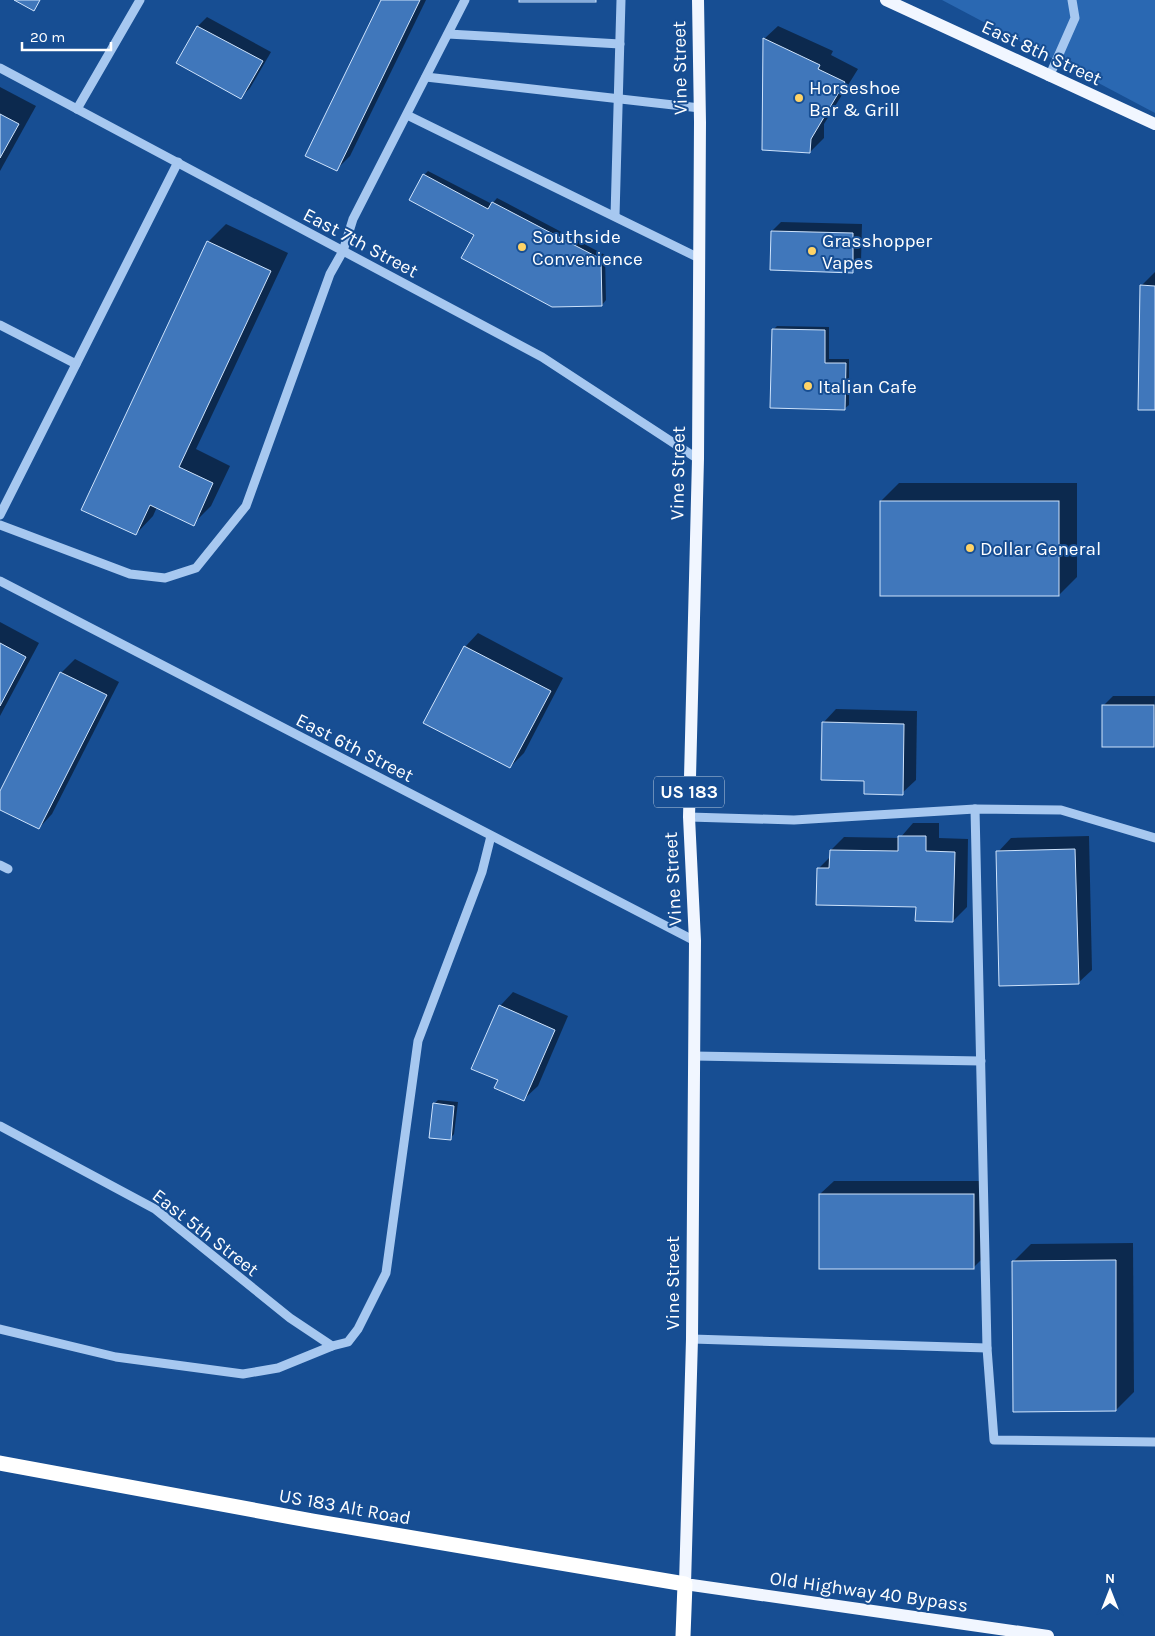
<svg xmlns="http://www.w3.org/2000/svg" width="1155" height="1636" font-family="Karla,sans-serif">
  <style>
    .green { fill: #2a68b2 }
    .shadow { fill: #0007 }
    .building { fill: #4077bb; stroke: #cee3fc }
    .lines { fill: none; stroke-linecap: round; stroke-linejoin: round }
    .minor { stroke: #a7c8f0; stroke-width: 9 }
    .major { stroke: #f1f6ff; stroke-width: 12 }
    .highway { stroke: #fff; stroke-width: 15 }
    .poi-dot { fill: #ffd367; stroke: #174e93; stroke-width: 2 }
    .labels { text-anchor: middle; stroke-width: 4; stroke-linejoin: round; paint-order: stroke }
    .shield { fill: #174e93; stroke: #b9cadf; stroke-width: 1 }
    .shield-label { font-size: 18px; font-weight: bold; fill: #fff }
    .street-label { font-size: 19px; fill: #fff; stroke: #174e93 }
    .poi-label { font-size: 19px; fill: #fff; stroke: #174e93; text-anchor: start }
  </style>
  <rect width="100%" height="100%" fill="#174e93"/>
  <path class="green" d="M942 0H1155V113Z"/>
  <g class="shadow">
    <path d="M382 0H426L350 156 337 169Z"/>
    <path d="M207 17 271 52 250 88 241 97 178 63 198 26Z"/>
    <path d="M778 26 833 51 831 55 858 69 824 124V138L810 152 764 39Z"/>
    <path d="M0 87 36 106 0 171Z"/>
    <path d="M428 171 492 204 497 198 605 255 606 300 602 305 476 235 424 175Z"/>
    <path d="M781 222 862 224 861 262 852 271 772 231Z"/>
    <path d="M226 224 288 253 196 449 230 466 211 506 193 524 157 507 153 516 136 534 208 242Z"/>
    <path d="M1155 272V409L1141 286Z"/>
    <path d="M777 326 829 327V359H849V405L844 409 773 330Z"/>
    <path d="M899 483H1077V577L1059 595 881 501Z"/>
    <path d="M0 622 39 643 0 716Z"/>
    <path d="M478 633 563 678 524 753 510 767 465 647Z"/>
    <path d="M75 659 119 682 52 814 39 828 0 808V794L61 673Z"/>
    <path d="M1113 696H1155L1153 745 1104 705Z"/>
    <path d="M836 709 917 711 916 780 902 793 865 780 823 723Z"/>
    <path d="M913 823H939V838L968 839 967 907 953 921 818 869 831 856V850L844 837 900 838Z"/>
    <path d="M1089 836 1092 970 1078 983 998 852 1011 838Z"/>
    <path d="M513 992 568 1016 538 1086 524 1099 499 1080 500 1006Z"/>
    <path d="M438 1100 458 1102 454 1134 450 1139 434 1104Z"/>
    <path d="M834 1181H987V1254L974 1267 820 1194Z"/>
    <path d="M1133 1243 1134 1392 1116 1410 1013 1262 1031 1244Z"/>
  </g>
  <g class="building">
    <path d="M14 0H40L34 11Z"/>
    <path d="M381 0H420L337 171 305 156Z"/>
    <rect x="519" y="0" width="77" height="2"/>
    <path d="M197 26 263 61 241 99 176 63Z"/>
    <path d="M763 38 820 65 818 69 845 82 811 139 810 153 762 150Z"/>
    <path d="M0 114 19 124 0 158Z"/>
    <path d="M423 174 488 209 492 202 601 259 602 306 552 307 461 258 474 235 409 200Z"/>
    <path d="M771 231 853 233V273L770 270Z"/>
    <path d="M207 241 271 271 179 467 213 483 194 526 150 505 136 535 81 510Z"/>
    <path d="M1140 285 1155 286V410H1138Z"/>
    <path d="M772 329 825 330V363H846L845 410 770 408Z"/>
    <rect x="880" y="501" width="179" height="95"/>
    <path d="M0 643 26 657 0 706Z"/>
    <path d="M464 646 551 691 510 768 423 723Z"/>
    <path d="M60 672 107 695 39 829 0 810V791Z"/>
    <rect x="1102" y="705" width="52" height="42"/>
    <path d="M822 722 904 724 903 795 864 794V781L821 780Z"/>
    <path d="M898 836H926V851L955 852 953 922 915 921 916 907 816 905 817 868H829L830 850 898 851Z"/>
    <path d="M1075 849 1079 984 999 986 996 851Z"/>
    <path d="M499 1005 555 1030 524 1101 494 1088 498 1080 471 1069Z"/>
    <path d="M433 1103 454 1106 451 1140 429 1138Z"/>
    <rect x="819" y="1194" width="155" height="75"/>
    <path d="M1116 1260V1411L1013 1412 1012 1261Z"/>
  </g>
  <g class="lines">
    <g class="minor">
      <path d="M448 34 620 44"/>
      <path d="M0 68 542 357 698 459"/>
      <path d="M426 77 700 108"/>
      <path d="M1049 77 1075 18 1072 0"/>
      <path d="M77 109 140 0"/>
      <path d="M407 115 699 258"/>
      <path d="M615 216 621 0"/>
      <path d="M0 325 76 364"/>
      <path d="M0 515 178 162"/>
      <path d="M0 525 130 574 165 578 196 568 246 506 330 274 343 251 353 219 465 0"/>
      <path d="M0 581 695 941"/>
      <path d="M975 809 987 1348 994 1440 1155 1442"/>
      <path d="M689 817 794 820 975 809 1061 810 1155 838"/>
      <path d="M0 865 8 869"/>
      <path d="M694 1056 981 1061"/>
      <path d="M0 1126 155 1209 290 1318 332 1346"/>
      <path d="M0 1329 116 1357 243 1374 278 1368 332 1346 348 1342 358 1329 386 1273 418 1041 482 872 491 836"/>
      <path d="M692 1339 987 1348"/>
    </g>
    <g class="major">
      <path d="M698 0 700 122 698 459 689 817 695 941 692 1339 685 1584 1048 1636"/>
      <path d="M886 0 1155 124"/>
    </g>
    <path class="highway" d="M0 1463 313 1521 685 1584 683 1636"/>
  </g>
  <g class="poi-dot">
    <circle cx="799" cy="98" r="5"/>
    <circle cx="522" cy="247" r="5"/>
    <circle cx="812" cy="251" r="5"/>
    <circle cx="808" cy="386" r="5"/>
    <circle cx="970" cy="548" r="5"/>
  </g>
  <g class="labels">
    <rect class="shield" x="654" y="776.5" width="70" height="31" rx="4"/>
    <g class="shield-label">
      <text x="689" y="798">US 183</text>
    </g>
    <g class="street-label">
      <text transform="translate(1042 52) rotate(25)" y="7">East 8th Street</text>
      <text transform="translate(679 68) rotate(-91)" y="7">Vine Street</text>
      <text transform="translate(361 242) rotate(28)" y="7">East 7th Street</text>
      <text transform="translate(677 473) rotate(-89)" y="7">Vine Street</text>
      <text transform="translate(355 747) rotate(27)" y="7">East 6th Street</text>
      <text transform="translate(672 879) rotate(-93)" y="7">Vine Street</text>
      <text transform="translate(206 1232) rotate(38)" y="7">East 5th Street</text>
      <text transform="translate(672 1283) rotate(-90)" y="7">Vine Street</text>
      <text transform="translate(345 1506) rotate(10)" y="7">US 183 Alt Road</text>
      <text transform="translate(869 1591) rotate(8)" y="7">Old Highway 40 Bypass</text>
    </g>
    <g class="poi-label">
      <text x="809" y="94">Horseshoe<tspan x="809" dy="22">Bar &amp; Grill</tspan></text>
      <text x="532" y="243">Southside<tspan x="532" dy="22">Convenience</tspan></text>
      <text x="822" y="247">Grasshopper<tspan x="822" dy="22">Vapes</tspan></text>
      <text x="818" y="393">Italian Cafe</text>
      <text x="980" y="555">Dollar General</text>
    </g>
  </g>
  <g transform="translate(1110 1591)" stroke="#174e93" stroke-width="4" paint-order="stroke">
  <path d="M0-4L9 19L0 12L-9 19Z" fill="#ffffff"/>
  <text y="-8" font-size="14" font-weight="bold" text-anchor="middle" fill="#ffffff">N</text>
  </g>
  <path d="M22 42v8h89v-8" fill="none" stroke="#ffffff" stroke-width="2.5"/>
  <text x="30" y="42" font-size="15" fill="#ffffff" stroke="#174e93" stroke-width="4" paint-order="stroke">20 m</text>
</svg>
